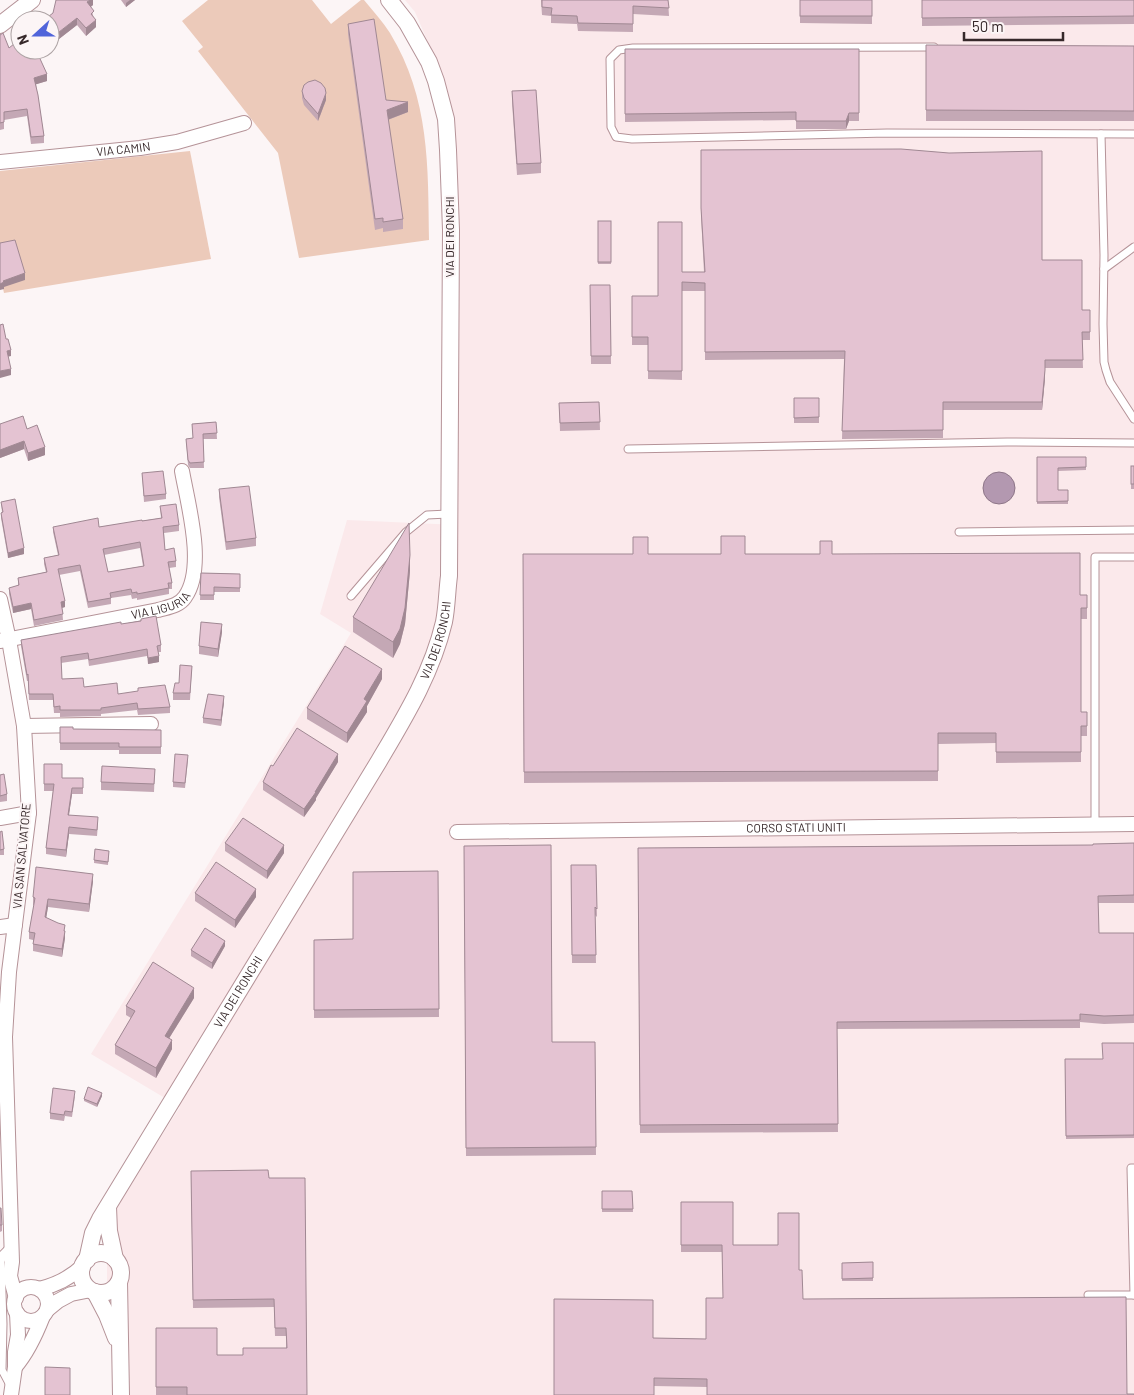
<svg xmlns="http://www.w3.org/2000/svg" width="1134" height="1395" font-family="Barlow,sans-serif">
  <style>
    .built { fill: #fbe9eb }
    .green { fill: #eccaba }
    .water { fill: #b398b0; stroke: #8e7688 }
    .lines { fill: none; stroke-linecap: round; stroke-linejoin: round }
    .service-casing { stroke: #b59398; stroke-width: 9 }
    .minor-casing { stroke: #b59398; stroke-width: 16 }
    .tertiary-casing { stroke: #b59398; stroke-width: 18 }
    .service { stroke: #fff; stroke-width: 7 }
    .minor { stroke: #fff; stroke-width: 14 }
    .tertiary { stroke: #fff; stroke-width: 16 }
    .wall { fill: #c4a8b5; fill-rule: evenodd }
    .shaded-wall { fill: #a08893 }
    .building { fill: #e4c3d2; stroke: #a08893; fill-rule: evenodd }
    .labels { text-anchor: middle; stroke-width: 4; stroke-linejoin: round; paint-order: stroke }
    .street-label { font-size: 12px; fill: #36282a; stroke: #fcf5f6 }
  </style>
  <rect width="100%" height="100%" fill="#fcf5f6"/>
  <path class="built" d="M405 0H1134V1395H114L112 1316 107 1287V1251L103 1243V1231L108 1219 180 1107 91 1054 351 633 320 614 347 520 458 525 455 239 443 77 415 12Z"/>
  <g class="green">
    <path d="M208 0H312L331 24 361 0H364C373 11 383 22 390 33 430 99 428 166 429 240L299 258 278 153 198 51 203 47 182 21Z"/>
    <path d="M190 151 211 259 4 293 0 275V171Z"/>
  </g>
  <circle class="water" cx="999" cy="488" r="16"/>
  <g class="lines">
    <defs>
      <g id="service">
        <path d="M934 47 633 48 619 50 610 59 611 127 616 137 632 139 887 133 1134 134"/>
        <path d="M1101 134 1104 255 1103 324 1104 362 1106 370 1110 382 1134 419"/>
        <path d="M1104 269 1134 247"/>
        <path d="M628 449 1007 442 1134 443"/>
        <path d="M959 532 1134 530"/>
        <path d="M351 596 406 532 427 515 448 514"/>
        <path d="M1095 824V557H1134"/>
        <path d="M1088 1295H1134"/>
        <path d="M1134 1295 1131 1168H1134"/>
        <path d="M10 1385 2 1370 3 1324 1 1262 3 1254 11 1246"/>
      </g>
      <g id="minor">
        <path id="s1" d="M0 162 140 148 177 142 244 123"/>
        <path d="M0 599 9 640 24 726 29 813 9 972 5 1037 12 1262 10 1276 16 1298"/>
        <path id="s2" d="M1 641 158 610C168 607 179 606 185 597 206 567 188 505 182 471"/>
        <path d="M24 726 151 724"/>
        <path d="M0 818 29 813"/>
        <path id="s3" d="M457 832 1134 824"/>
        <path d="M0 927 15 925"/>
        <circle cx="31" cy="1304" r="17"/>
        <path d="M39 1289C56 1285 70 1278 83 1266"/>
        <path d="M47 1310 58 1301 71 1294 91 1290"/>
        <path d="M15 1367C28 1352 36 1334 43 1316"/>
        <path d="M11 1395 15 1367V1352L18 1335 17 1313"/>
      </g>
      <g id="tertiary">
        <path d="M0 25 32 0"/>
        <path d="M108 1207 109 1231 115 1259"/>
        <circle cx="101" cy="1273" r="20"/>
        <path id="s4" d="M87 1260 93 1233 100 1219 379 761C405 717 432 673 444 622 447 607 447 591 449 576L451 230 448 150 446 119 436 81 429 62 407 23 389 0"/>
        <path d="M119 1282 121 1395"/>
        <path d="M95 1292 107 1315 116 1338"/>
      </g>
    </defs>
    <use href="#service" class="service-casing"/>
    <use href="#minor" class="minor-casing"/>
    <use href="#tertiary" class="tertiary-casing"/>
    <use href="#service" class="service"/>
    <use href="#minor" class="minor"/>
    <use href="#tertiary" class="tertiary"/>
  </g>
  <g class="wall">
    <path d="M93 0V5L91 7 96 27 86 36 77 25 50 46Z"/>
    <path d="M121 0H135L126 7Z"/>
    <path d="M541 0H668L669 16 633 14V32L578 31 577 24 551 23V16L542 15Z"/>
    <path d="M800 0H872V24L800 23Z"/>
    <path d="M922 0H1134V24L922 26Z"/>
    <path d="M348 24 386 100 408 112 388 120 403 219V229L383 232V228L375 230 348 34Z"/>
    <path d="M0 35 9 48 38 55 47 81 36 84 44 136V143L31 144 27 116 4 120V129L0 130Z"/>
    <path d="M926 45 1134 46V121H926Z"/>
    <path d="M625 49H859V121H849L846 129H796V120L625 122Z"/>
    <path d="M302 91 326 100 318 121 304 105 302 98Z"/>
    <path d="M512 91 541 163V173L517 175 512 102Z"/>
    <path d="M701 150 1042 260 1082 310 1090 332V340H1082L1083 368H1045V378L1042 410H943V438L842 439 844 359 705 360V291H682V380L648 379V345H632V296H658L682 272H704L701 216Z"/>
    <rect x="598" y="221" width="13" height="43"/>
    <path d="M590 285H610L611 364H591Z"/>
    <rect x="794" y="398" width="25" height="25"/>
    <path d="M599 402 600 430 560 431 559 403Z"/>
    <path d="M216 422 217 439H203L204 468H190L188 465 186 439 193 438 192 424Z"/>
    <path d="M0 424 27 429 45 455 28 461 24 449 0 458Z"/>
    <path d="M1037 457H1086V470L1058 471V490H1068V504H1037Z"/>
    <rect x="1131" y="466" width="3" height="23"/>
    <path d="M142 473 166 494V499L144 502Z"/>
    <path d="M219 489 256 538V546L226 550 219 497Z"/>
    <path d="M1 502 24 554 8 558 1 518V513L2 512Z"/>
    <path d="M160 506 179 525V531L164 533 165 550 176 561V567L169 568 172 583V589H169V594L137 600V598L132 599 131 595 111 598V604L88 608 80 571 59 575 65 607 62 608 63 620 34 626 31 609 13 613 9 594V588L18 586V578L46 572 44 564V558L58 555 53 532V527H99L161 518ZM140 548 143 566 108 572 104 555Z"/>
    <path d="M523 554H832L1080 595 1087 608V619H1081V712L1087 726V736H1081V762L996 763V743L938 744V781L524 783Z"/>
    <path d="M410 571 405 624 400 644 393 658 353 632V617Z"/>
    <path d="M201 573 240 574V592H214V600H200Z"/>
    <path d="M121 624 161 645V652H158L159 662 148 664 147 656 89 666 88 659 61 663 62 679 84 687 118 694 170 707V713L138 715 137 710 101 714V716L60 717V713H54L53 700H29L28 681H27L21 646V640Z"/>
    <path d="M222 632 218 657 199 654V646Z"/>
    <path d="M192 666 190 700H173V693Z"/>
    <path d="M382 679 367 706V712L347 743 307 719V708Z"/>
    <path d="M224 702 221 726 203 723V718Z"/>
    <path d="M60 727 73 729 161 730V754H119V750H60Z"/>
    <path d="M188 760 185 788 173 787V782Z"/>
    <path d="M338 762 316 798V800L304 817 263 790V782Z"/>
    <path d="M44 764 62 778H83V794H72L69 815 98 824 97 836 69 834 66 857 46 854V848L53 791H44Z"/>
    <path d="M155 769 154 792 101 790V782Z"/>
    <path d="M0 775 7 794V801L0 802Z"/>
    <path d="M0 832 4 849V855H0Z"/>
    <path d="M225 843 284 853 267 879 225 851Z"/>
    <path d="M1134 843V903H1098L1099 933H1134V1023L1104 1024 1080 1022V1028L837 1029 838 1132 640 1133 638 848 1093 845Z"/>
    <path d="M464 846 552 1042H595L596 1155 466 1156Z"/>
    <path d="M95 849 109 851 108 865 94 863Z"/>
    <path d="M571 865H596L597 917 595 915 596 963H572Z"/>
    <path d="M438 871 439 1017 314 1018V940L353 939Z"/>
    <path d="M93 881 89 912 48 907 46 918 65 931V938L62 957 33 951V940L29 939V932L34 905H33V897Z"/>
    <path d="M195 893 256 897 235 928 195 901Z"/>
    <path d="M225 946 212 969 191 956V950Z"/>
    <path d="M194 998 169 1038 172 1049 156 1078 115 1054V1045L131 1018 126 1015V1006Z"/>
    <path d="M1134 1043V1138L1066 1139 1065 1059H1103Z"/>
    <path d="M75 1096 72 1117 65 1116 64 1121 50 1119V1113Z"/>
    <path d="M102 1096 97 1107 84 1101V1099Z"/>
    <path d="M191 1171 269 1178 307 1395H156V1328L217 1355H243L286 1348V1336H275L274 1307 193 1308Z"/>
    <path d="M602 1191H632L633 1212H602Z"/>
    <path d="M681 1202 733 1245H778L799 1213 707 1387 654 1386 653 1338 706 1339 723 1298 722 1252H681Z"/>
    <path d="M0 1208 2 1225V1231L0 1232Z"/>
    <path d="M873 1262V1281H842V1263Z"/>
  </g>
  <g class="shaded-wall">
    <path d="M90 0H93V5L87 9V2Z"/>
    <path d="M130 0H135L126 7V3Z"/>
    <path d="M77 18V25L50 46V39Z"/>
    <path d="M96 20V27L86 36V28Z"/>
    <path d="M36 50H45L36 57Z"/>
    <path d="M47 74V81L34 85V78Z"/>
    <path d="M326 93V100L318 121V114Z"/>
    <path d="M408 102V112L387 120V110Z"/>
    <path d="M849 113V121L846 129V121Z"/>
    <path d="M25 273V280L4 287V289L0 290V284L3 281Z"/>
    <path d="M11 350V356L7 357V351Z"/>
    <path d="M11 369V375L0 378V371Z"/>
    <path d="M1045 370V378L1042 410V402Z"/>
    <path d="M24 441V449L0 458V450Z"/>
    <path d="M45 447V455L28 461V453Z"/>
    <path d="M24 548V554L8 558V553Z"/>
    <path d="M410 555V571L405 624 400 644 393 658V642Z"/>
    <path d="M65 601V607L61 608V602Z"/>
    <path d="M31 603V609L13 613V607Z"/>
    <path d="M222 624V632L218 657V649Z"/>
    <path d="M159 656V662L148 664V658Z"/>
    <path d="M382 669V679L367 706V712L347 743V733L364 699Z"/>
    <path d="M224 696V702L221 726V720Z"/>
    <path d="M338 754V762L316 798V800L304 817V809Z"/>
    <path d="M72 788V794L68 821V815Z"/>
    <path d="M69 827V834L66 857V850Z"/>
    <path d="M284 845V853L267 879V871Z"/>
    <path d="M93 874V881L89 912V904Z"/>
    <path d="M256 889V897L235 928V920Z"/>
    <path d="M48 899V907L45 925V917Z"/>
    <path d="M65 931V938L62 957V949Z"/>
    <path d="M225 941V946L212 969V963Z"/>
    <path d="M194 988V998L165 1045V1036Z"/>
    <path d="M172 1040V1049L156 1078V1068Z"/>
    <path d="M102 1093V1096L97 1107V1104Z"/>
  </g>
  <g class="building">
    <path d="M56 0H90L87 2 94 11 91 14 96 20 86 28 77 18 50 39V20H44L53 13Z"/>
    <path d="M542 0H668L669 8 633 6V24L578 23 577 16 551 15 552 8 542 7Z"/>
    <rect x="800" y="0" width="72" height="16"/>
    <path d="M922 0H1134V16L922 18Z"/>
    <path d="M374 19 386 100 408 102 387 110 403 219 383 222V218L375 219 348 24Z"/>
    <path d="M3 33 9 48 20 39V50H36L47 74 34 78 38 95 44 136 31 137 27 109 4 112V122L0 123V35Z"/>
    <path d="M926 45 1134 46V111L926 110Z"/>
    <path d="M625 49H859V113H849L846 121H796V112L625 114Z"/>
    <path d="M315 80 321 83 325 88 326 93 318 114 304 98 302 91 304 85 308 82Z"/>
    <path d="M536 90 541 163 517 164 512 91Z"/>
    <path d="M901 149 949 153 1042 151V260H1082V310H1090V332H1082L1083 360H1045V370L1042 402H943V430L842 431 845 351 705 352V283L682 282V371H648V337H632V296H658V222H682V272H705L701 208V150Z"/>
    <rect x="598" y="221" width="13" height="41"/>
    <path d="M15 240 25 273 3 281 4 282 0 284V243Z"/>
    <path d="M590 285H610L611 356H591Z"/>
    <path d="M3 324 6 339H8L11 350 7 351 11 369 0 371V325Z"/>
    <path d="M794 398H819V417L794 418Z"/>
    <path d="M599 402 600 422 560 423 559 403Z"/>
    <path d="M23 416 27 429 37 425 45 447 28 453 24 441 0 450V424Z"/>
    <path d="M216 422 217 433 203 434 204 462 190 463 188 460 186 439 193 438 192 424Z"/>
    <path d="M1037 457H1086V467L1058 468V490H1068V501L1037 502Z"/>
    <rect x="1131" y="466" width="3" height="18"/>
    <path d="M163 471 166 494 144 496 142 473Z"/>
    <path d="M249 486 256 538 226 542 219 489Z"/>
    <path d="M15 499 24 548 8 553 1 513 3 512 1 502Z"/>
    <path d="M176 504 179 525 163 527 165 550 174 548 176 561 168 562 172 583H168L169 588 137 594V592L132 593 131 589 110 593 111 598 88 602 80 565 58 569 65 601 61 602 63 614 34 620 31 603 13 607 9 588 19 585 18 578 47 572 44 558 59 555 53 527 98 518 99 527 142 520V521L162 518 160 506ZM140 542 144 566 108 572 103 549Z"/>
    <path d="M409 523 410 555 405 608 400 629 393 642 353 617Z"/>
    <path d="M721 536H745V554H820V541H832V554L1080 553V595H1087V608H1081V712H1087V726H1081V752H996V733H938V771L524 772 523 554H633V537H648V554H721Z"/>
    <path d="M201 573 240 574V588L214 587V595H200Z"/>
    <path d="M156 616 161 645 157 646 159 656 148 658 147 649 89 660 88 653 61 657 62 679 83 678 84 687 117 683 118 694 138 691V688L165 685 170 707 138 709 137 703 101 708V710H60V706L54 707 53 694H29L28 674 27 675 21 640 121 622V624L141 621V619Z"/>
    <path d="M201 622 222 624 218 649 199 646Z"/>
    <path d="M345 646 382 669 364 699 367 701 347 733 307 708Z"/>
    <path d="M180 665 192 666 190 693H173L175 683H179Z"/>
    <path d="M208 694 224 696 221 720 203 718Z"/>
    <path d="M60 727H73V729L161 730V747H119V743H60Z"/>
    <path d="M297 728 338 754 315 792H316L304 809 263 782 271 765 273 766Z"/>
    <path d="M175 754 188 755 185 783 173 782Z"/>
    <path d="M44 764H62V778H83V788H72L68 815 98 817 97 830 69 827 66 850 46 848 54 784H44Z"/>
    <path d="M102 766 155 769 154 784 101 782Z"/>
    <path d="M4 774 7 794 0 796V775Z"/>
    <path d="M243 818 284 845 267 871 225 843Z"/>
    <path d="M2 831 4 849 0 850V832Z"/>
    <path d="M1134 843V895L1098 896 1099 933H1134V1015L1104 1016 1080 1014V1020L837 1022 838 1124 640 1125 638 848 1093 845V844Z"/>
    <path d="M551 845 552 1042H595L596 1147 466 1148 464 846Z"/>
    <path d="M95 849 109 851 108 862 94 860Z"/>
    <path d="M216 862 256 889 235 920 195 893Z"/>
    <path d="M571 865H596L597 909 595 907 596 955H572Z"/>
    <path d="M36 867 93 874 89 904 48 899 45 917 58 923 65 925 64 931H65L62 949 33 944 35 933 29 932 35 898 33 897Z"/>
    <path d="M438 871 439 1009 314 1010V940L353 939V872Z"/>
    <path d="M205 928 225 941 212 963 191 950Z"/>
    <path d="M153 962 194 988 165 1036 172 1040 156 1068 115 1045 135 1011 126 1006Z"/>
    <path d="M1102 1043H1134V1135L1066 1136 1065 1059H1103Z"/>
    <path d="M88 1087 102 1093 97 1104 84 1099Z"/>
    <path d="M53 1088 75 1091 72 1112 65 1111 64 1115 50 1113Z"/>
    <path d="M268 1170 269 1178H305L307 1395H187V1387H156V1328H217V1355H243V1348H287L286 1328H275L274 1299 193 1300 191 1171Z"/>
    <path d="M602 1191H632L633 1209H602Z"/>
    <path d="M681 1202H733V1245H778V1213H799V1270H802L803 1299 1126 1297 1127 1394H1134V1395H707V1379L654 1378V1395H554V1299L653 1300V1338L706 1339V1298H723L722 1245H681Z"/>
    <path d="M0 1208H1L2 1225H0Z"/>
    <path d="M873 1262V1278L842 1279V1263Z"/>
    <path d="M45 1367 70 1368V1395H45Z"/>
  </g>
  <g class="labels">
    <g class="street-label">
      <text dy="4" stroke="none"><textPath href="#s1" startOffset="124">VIA CAMIN</textPath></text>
      <text transform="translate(450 237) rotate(-90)" y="4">VIA DEI RONCHI</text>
      <text dy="4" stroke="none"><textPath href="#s2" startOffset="164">VIA LIGURIA</textPath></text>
      <text dy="4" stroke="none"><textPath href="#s4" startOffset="714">VIA DEI RONCHI</textPath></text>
      <text dy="4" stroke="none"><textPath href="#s3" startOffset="339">CORSO STATI UNITI</textPath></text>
      <text transform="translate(22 856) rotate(-85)" y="4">VIA SAN SALVATORE</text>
      <text dy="4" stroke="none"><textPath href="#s4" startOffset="309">VIA DEI RONCHI</textPath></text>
    </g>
  </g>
  <g transform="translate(35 35) rotate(249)"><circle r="24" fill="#fcf5f6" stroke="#ada3a4"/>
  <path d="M0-4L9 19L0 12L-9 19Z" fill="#5064da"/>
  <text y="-8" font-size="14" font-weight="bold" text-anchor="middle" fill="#36282a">N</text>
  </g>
  <path d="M964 32v8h99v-8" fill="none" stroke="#36282a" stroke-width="2.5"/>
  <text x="972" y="32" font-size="15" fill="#36282a" stroke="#fcf5f6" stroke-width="4" paint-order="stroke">50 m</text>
</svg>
